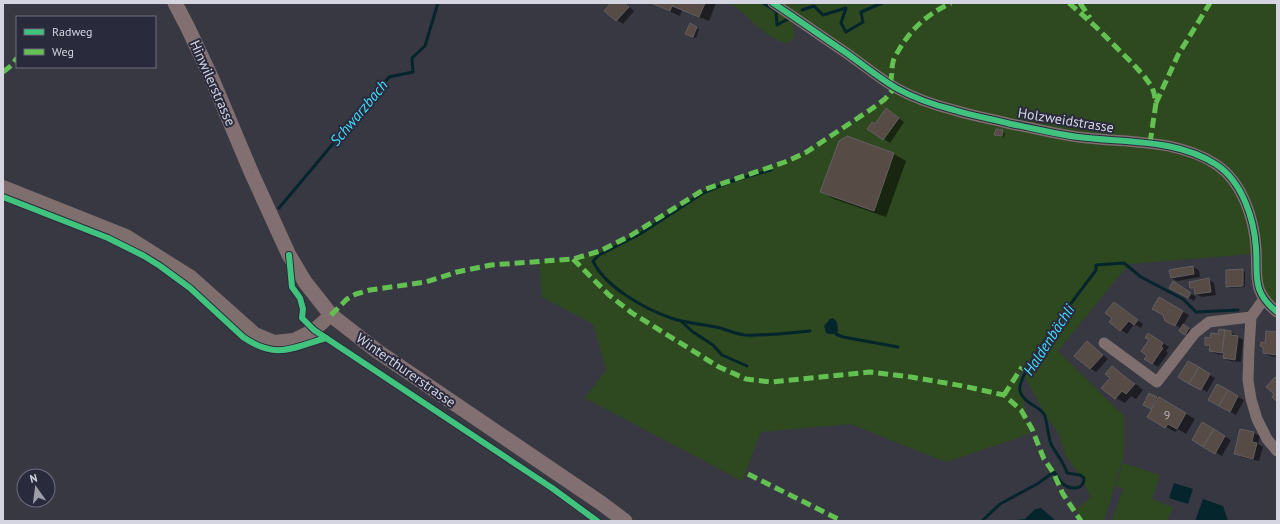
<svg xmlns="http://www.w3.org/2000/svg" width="1280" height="524" font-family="'PT Sans',sans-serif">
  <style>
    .green { fill: #2e481f }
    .water { fill: #05252c }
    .shadow { fill: #0007 }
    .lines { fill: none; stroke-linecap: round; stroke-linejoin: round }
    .stream { stroke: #05252c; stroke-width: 3 }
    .building { fill: #574b46; stroke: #625e61 }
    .minor { stroke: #7e6e6e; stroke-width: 11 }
    .tertiary { stroke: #7e6e6e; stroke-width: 14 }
    .secondary { stroke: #816f71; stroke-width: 15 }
    .quiet { stroke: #63c152; stroke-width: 5; stroke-dasharray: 10 5; stroke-linecap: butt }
    .cycleway-casing { stroke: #2a2a3d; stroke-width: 8 }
    .cycleway { stroke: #40c37c; stroke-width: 6 }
    .labels { text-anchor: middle; stroke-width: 4; stroke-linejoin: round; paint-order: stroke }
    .number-label { font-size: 12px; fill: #b5b2ba }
    .street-label { font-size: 14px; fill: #d4d5e1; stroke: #2a2a3d }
    .water-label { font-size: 15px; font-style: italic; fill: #40defd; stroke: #2a2a3d }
  </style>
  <rect width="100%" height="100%" fill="#383843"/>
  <g class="green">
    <path d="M730 3H769L792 19 795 36 789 43C785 42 780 42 777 40 759 31 746 13 730 3Z"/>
    <path d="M775 3H1277V317L1257 295 1251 254 1129 264 1058 351 1124 416V455L1104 521H1083L1076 510 1091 497 1078 472 1066 457 1058 432 1046 416 1019 366 1029 434 946 462 850 424 761 432 742 481 585 398 606 370 593 324 542 297 539 262 573 259 600 251 630 236 703 190 796 157 840 131 870 110 885 99 895 87Z"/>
    <path d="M1123 463 1160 475 1152 499 1173 507 1167 521H1112L1123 489 1116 486Z"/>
  </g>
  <g class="water">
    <path d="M833 318 837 322 838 331 836 334H829L826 333 824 326 830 319Z"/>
    <path d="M1174 483 1193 489 1188 504 1169 498Z"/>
    <path d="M1203 499 1223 506 1228 521H1195Z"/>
    <path d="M1041 508 1056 521H1007L1025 519 1035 509Z"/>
  </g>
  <g class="shadow">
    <path d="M613 3H625L634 11 623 24 606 11Z"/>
    <path d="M652 3H716L709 21 682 10 680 16Z"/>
    <path d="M690 25 699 29 696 38 689 35Z"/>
    <path d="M892 113 904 122 890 143 869 129Z"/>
    <path d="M996 130 1005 133 1004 137 995 134Z"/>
    <path d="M847 137 894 154 906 161 886 217 834 199 822 192Z"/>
    <path d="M1193 267 1199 270 1200 277 1177 281 1171 278Z"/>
    <path d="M1243 270 1245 272V287L1230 288 1227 286Z"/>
    <path d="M1208 279 1214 283 1216 295 1202 297 1196 294 1195 290 1191 288Z"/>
    <path d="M1180 286 1196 297 1194 301 1171 288Z"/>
    <path d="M1159 299 1189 315 1183 325 1191 330 1188 335 1180 331 1182 329 1166 320Z"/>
    <path d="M1115 303 1143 324 1141 328 1134 324 1127 334 1110 322 1113 318Z"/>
    <path d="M1231 332 1243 340 1241 362 1230 361 1224 358 1225 355 1216 354 1210 351V348L1206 345 1211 339 1219 335Z"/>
    <path d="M1277 333V357L1270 356 1264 353 1266 344Z"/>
    <path d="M1155 338 1169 347 1166 351 1168 353 1158 367 1152 363 1148 355Z"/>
    <path d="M1087 342 1108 359 1096 372 1090 368Z"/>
    <path d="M1188 362 1215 378 1207 392 1180 377Z"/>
    <path d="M1112 367 1121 372 1143 390 1136 399 1131 396 1125 403 1116 398 1111 378Z"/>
    <path d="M1217 386 1244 400 1236 415 1209 400Z"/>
    <path d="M1149 394 1159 400 1160 399 1195 419 1186 434 1178 429 1175 432 1149 417 1153 409 1144 404Z"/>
    <path d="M1202 424 1231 440 1222 456 1193 440Z"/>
    <path d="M1254 433 1260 436 1258 444 1263 447 1259 461 1241 457 1235 454Z"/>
  </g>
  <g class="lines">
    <g class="stream">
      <path d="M763 3 776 11 777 25 788 19"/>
      <path d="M802 10 814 6 823 15 846 8 841 23 846 32 863 22 861 12 882 3"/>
      <path d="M771 170 735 180 703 193 640 234 599 255 593 261C605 287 645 309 671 318 685 323 701 324 716 327 726 329 735 334 745 335 767 336 788 333 810 331"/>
      <path d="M279 208 389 77 413 72 412 58 425 46 438 3"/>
      <path d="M682 322 693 332 713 345 722 355 747 366"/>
      <path d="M836 334 843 337 898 347"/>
      <path d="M982 521 1000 504 1037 484 1054 472C1057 476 1059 480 1062 483 1070 490 1084 491 1084 478L1080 475 1067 473C1064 462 1056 454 1051 444 1048 437 1047 419 1044 414 1039 406 1023 403 1020 391 1015 374 1083 288 1096 270V265L1124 263 1141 277 1183 299 1196 312 1238 310"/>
    </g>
  </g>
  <g class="building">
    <path d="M611 3H624L629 7 616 21 604 11Z"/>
    <path d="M651 3H705L699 17 672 6 670 11Z"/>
    <path d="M690 23 697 27 693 37 685 34Z"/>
    <path d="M886 108 899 118 883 140 867 129 872 122 875 124Z"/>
    <path d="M996 129 1003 130 1002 136 994 135Z"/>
    <path d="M847 136 894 153 874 211 820 192 839 141Z"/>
    <path d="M1193 266 1194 274 1171 278 1169 270Z"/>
    <path d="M1243 269V286L1226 287V270Z"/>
    <path d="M1209 278 1211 292 1195 294 1194 288H1190L1189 282Z"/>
    <path d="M1173 281 1191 293 1188 298 1169 288Z"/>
    <path d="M1159 297 1183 311 1175 326 1165 321 1163 315 1152 309Z"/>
    <path d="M1114 302 1138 320 1134 325 1129 321 1120 331 1109 322 1112 318 1105 313Z"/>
    <path d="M1183 324 1189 328 1185 335 1179 331Z"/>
    <path d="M1219 329 1225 330 1222 353 1209 351 1210 346 1205 345V337L1210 338 1211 333 1218 334Z"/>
    <path d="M1225 330 1231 331V335L1238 336 1235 360 1223 358 1224 353H1222Z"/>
    <path d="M1266 331 1277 332V355L1263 353V347L1260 346 1261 342 1265 343Z"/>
    <path d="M1148 333 1163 343 1161 347 1163 348 1152 364 1144 359 1147 356 1141 351 1149 340 1145 338Z"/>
    <path d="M1087 341 1103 355 1090 369 1074 356Z"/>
    <path d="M1188 361 1199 367 1189 384 1178 377Z"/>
    <path d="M1112 366 1135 384 1126 394 1122 391 1115 399 1101 388 1110 378 1105 374Z"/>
    <path d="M1199 367 1210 374 1201 390 1189 384Z"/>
    <path d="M1275 377 1277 378V402L1272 397 1274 394 1266 387Z"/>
    <path d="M1217 384 1228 390 1219 406 1208 400Z"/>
    <path d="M1228 390 1238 396 1230 412 1219 406Z"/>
    <path d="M1149 393 1157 397 1151 409 1143 405Z"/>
    <path d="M1159 397 1186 413 1177 429 1168 424 1165 428 1147 417Z"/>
    <path d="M1202 422 1214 429 1203 447 1192 440Z"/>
    <path d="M1214 429 1225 436 1215 454 1203 447Z"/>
    <path d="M1240 429 1254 432 1252 442 1257 443 1253 459 1234 454Z"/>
  </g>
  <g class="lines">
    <g class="minor">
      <path d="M773 3C797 19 821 36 845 52 862 64 879 78 896 88 914 98 934 105 954 110 973 116 992 119 1011 124 1033 128 1055 134 1078 137 1124 143 1176 138 1217 165 1242 182 1254 218 1256 248 1258 276 1251 291 1277 312"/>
      <path d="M1264 299 1251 317 1249 349 1248 380 1251 399 1257 419 1267 439 1277 451"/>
      <path d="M1104 343 1157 382 1195 333 1209 322 1251 317"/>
    </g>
    <path class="tertiary" d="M3 187 126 236 191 277 255 334 274 342 294 340 314 330 331 315"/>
    <path class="secondary" d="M175 3 188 28 212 79 252 174 289 255 305 282 331 315 377 351 601 503 625 521"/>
    <g class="quiet">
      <path d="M1069 3 1096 27 1134 65 1144 76 1152 87 1154 93 1156 103 1150 143"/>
      <path d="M1080 3 1090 18"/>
      <path d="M3 72 12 65 17 58"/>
      <path d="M890 83C893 74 891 70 893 62 894 57 898 52 900 48 913 27 929 13 951 3"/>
      <path d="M1156 103 1178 55 1210 3"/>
      <path d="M573 259 609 295 632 313 719 367 746 379 771 382 870 372 911 377 963 386 1004 395 1021 410 1032 429 1044 459 1053 472 1063 494 1081 521"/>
      <path d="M331 315 347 299 356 294 370 290 426 282 457 272 491 265 573 259 600 251 630 236 703 190 785 162 805 153 870 110 885 99 895 87"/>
      <path d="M1004 395 1022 367"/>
      <path d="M748 474 842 521"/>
    </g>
    <defs>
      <g id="cycleway">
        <path d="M773 3C797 19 821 36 845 52 862 64 879 78 896 88 914 98 934 105 954 110 973 116 992 119 1011 124 1033 128 1055 134 1078 137 1124 143 1176 138 1217 165 1242 182 1254 218 1256 248 1258 276 1251 291 1277 312"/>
        <path d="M3 197 108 238 144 256 160 266 190 288 243 337C276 360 292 348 326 338"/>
        <path d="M289 255 292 287 300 298 303 309 302 318 314 330 552 488 597 521"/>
      </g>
    </defs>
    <use href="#cycleway" class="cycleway-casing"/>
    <use href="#cycleway" class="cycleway"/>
  </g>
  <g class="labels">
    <g class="number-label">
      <text x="1167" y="419">9</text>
    </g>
    <g class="street-label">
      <text transform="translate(213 83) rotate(66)" y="5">Hinwilerstrasse</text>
      <text transform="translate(1066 120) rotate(9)" y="5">Holzweidstrasse</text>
      <text transform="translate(406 370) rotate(35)" y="5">Winterthurerstrasse</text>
    </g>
    <g class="water-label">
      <text transform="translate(359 113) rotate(-50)" y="5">Schwarzbach</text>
      <text transform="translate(1049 340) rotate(-57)" y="5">Haldenbächli</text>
    </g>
  </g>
  <rect width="1280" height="524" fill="none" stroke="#d4d5e1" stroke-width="8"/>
  <rect x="16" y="16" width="140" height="52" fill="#2a2a3d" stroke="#6e6e7f"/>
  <rect x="24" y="29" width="20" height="6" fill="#40c37c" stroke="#6e6e7f"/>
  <text x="52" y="36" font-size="12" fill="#d4d5e1">Radweg</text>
  <rect x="24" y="49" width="20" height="6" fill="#63c152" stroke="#6e6e7f"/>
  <text x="52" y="56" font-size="12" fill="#d4d5e1">Weg</text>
  <g transform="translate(36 488) rotate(346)"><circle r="19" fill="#2a2a3d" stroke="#6e6e7f"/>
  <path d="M0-3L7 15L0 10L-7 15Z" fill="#9d9eaa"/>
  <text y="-6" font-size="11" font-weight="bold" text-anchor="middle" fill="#d4d5e1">N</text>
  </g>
</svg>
